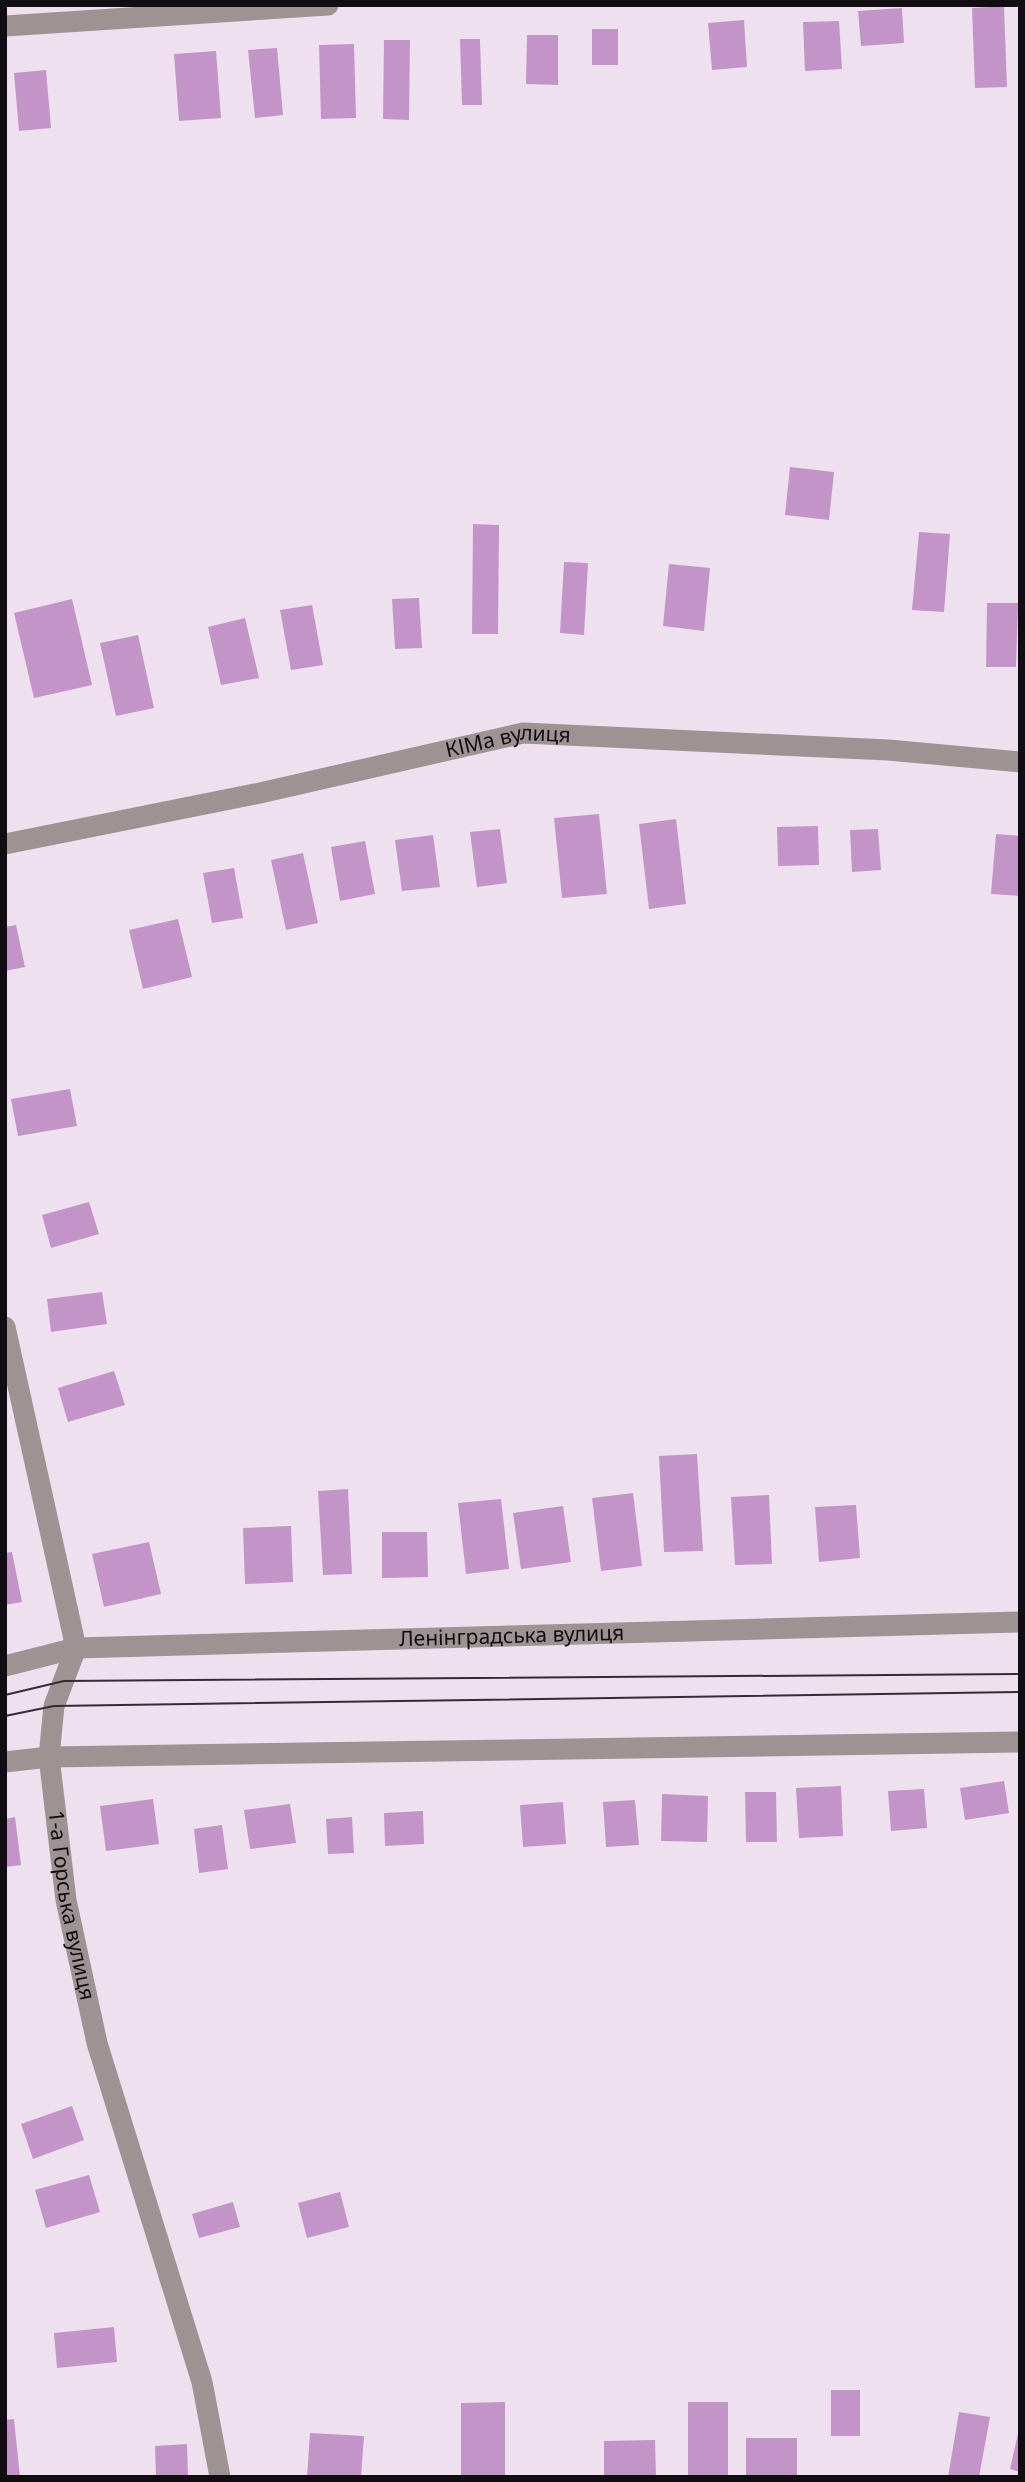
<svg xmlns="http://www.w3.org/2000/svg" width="1025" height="2482" font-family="'Noto Sans',sans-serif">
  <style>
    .building { fill: #c394c8 }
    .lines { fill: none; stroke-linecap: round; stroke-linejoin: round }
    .minor { stroke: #9d9393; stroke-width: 21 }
    .tram { stroke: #332c33; stroke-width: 2 }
    .labels { text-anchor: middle; stroke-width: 5; stroke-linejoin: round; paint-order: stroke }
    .street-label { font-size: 21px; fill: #120d12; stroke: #fff }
  </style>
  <rect width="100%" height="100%" fill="#efe0f0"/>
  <g class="building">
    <path d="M1004 6 1007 87 975 88 972 8Z"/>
    <path d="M902 8 904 43 861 46 858 11Z"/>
    <path d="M744 20 747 67 712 70 708 23Z"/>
    <path d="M839 21 842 69 805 71 803 22Z"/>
    <rect x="592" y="29" width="26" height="36"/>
    <path d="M527 35H558V85L526 84Z"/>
    <path d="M460 39H480L482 105H462Z"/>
    <path d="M384 40H410L409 120 383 119Z"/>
    <path d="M354 44 356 118 321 119 319 45Z"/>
    <path d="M277 48 283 115 255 118 248 50Z"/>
    <path d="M216 51 221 118 179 121 174 54Z"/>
    <path d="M46 70 51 128 19 131 14 73Z"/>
    <path d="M790 467 834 472 829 520 785 515Z"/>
    <path d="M473 524 499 525 498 634H472Z"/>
    <path d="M919 532 950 534 944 612 912 610Z"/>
    <path d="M564 562 588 563 584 635 560 633Z"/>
    <path d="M669 564 710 568 704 631 663 626Z"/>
    <path d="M419 598 422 648 395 649 392 599Z"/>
    <path d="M72 599 92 685 34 698 14 613Z"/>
    <path d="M987 603H1018L1016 667H986Z"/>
    <path d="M312 605 323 665 291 670 280 610Z"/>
    <path d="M245 618 259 678 221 685 208 627Z"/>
    <path d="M138 635 154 708 116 716 100 643Z"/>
    <path d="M599 814 607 894 562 898 554 818Z"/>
    <path d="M676 819 686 904 649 909 639 824Z"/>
    <path d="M818 826 819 865 778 866 777 827Z"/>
    <path d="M500 829 507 883 477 887 470 832Z"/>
    <path d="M878 829 881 870 852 872 850 830Z"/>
    <path d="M996 834 1020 836V896L991 894Z"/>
    <path d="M433 835 440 887 402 891 395 840Z"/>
    <path d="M365 841 375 894 340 901 331 847Z"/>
    <path d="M303 853 318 923 286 930 271 860Z"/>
    <path d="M234 868 243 918 212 923 203 873Z"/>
    <path d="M178 919 192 977 143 989 129 930Z"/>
    <path d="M16 925 25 967 5 971V927Z"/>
    <path d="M70 1089 77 1126 18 1136 11 1099Z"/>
    <path d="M89 1202 99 1234 51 1248 42 1215Z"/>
    <path d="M102 1292 107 1324 51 1332 47 1299Z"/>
    <path d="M114 1371 125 1405 68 1422 58 1388Z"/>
    <path d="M697 1454 703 1551 664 1552 659 1456Z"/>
    <path d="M348 1489 352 1574 323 1575 318 1491Z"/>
    <path d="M633 1493 642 1566 601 1571 592 1498Z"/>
    <path d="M769 1495 772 1564 735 1565 731 1497Z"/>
    <path d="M501 1499 509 1569 466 1574 458 1503Z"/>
    <path d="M856 1505 860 1558 819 1562 815 1507Z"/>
    <path d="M563 1506 571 1562 521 1569 513 1513Z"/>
    <path d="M291 1526 293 1582 245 1584 243 1528Z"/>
    <path d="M382 1532H427L428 1577 382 1578Z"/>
    <path d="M149 1542 161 1594 104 1607 92 1554Z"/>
    <path d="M12 1552 22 1602 5 1605V1553Z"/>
    <path d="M1004 1781 1009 1813 965 1820 960 1788Z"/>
    <path d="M841 1786 843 1836 799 1838 796 1788Z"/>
    <path d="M924 1789 927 1828 891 1831 888 1791Z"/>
    <path d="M745 1792H776L777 1842H746Z"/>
    <path d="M662 1794 708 1796 707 1842 661 1841Z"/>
    <path d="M153 1799 159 1844 106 1851 100 1806Z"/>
    <path d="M635 1800 639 1845 606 1847 603 1802Z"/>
    <path d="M563 1802 566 1844 523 1847 520 1805Z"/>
    <path d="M290 1804 296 1843 250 1849 244 1810Z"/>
    <path d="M423 1811 424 1844 385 1846 384 1813Z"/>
    <path d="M15 1817 21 1865 5 1867V1819Z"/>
    <path d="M352 1817 354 1853 328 1854 326 1819Z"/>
    <path d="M222 1825 228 1869 199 1873 194 1829Z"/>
    <path d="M72 2106 84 2140 33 2159 21 2124Z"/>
    <path d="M89 2175 100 2212 46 2228 35 2190Z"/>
    <path d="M340 2192 349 2227 307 2238 298 2203Z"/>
    <path d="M233 2202 240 2227 199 2238 192 2214Z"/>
    <path d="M114 2327 117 2362 57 2368 54 2333Z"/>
    <rect x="831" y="2390" width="29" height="46"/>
    <path d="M505 2402V2477H461V2403Z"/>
    <rect x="688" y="2402" width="40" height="75"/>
    <path d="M959 2412 990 2417 979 2477H948Z"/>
    <path d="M14 2419 20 2477H5V2420Z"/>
    <path d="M1019 2429H1020V2472L1010 2469Z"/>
    <path d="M310 2433 364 2436 361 2477H307Z"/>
    <path d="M746 2438H797V2475L746 2476Z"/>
    <path d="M655 2440 656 2477H604V2441Z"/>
    <path d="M187 2444 188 2477H156L155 2446Z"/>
  </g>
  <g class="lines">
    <g class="minor">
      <path d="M5 26 328 5"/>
      <path id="s1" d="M5 844 260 793 523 733 888 750 1020 762"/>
      <path id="s2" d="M5 1327 76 1648 54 1706 49 1757 66 1900 97 2043 202 2382 220 2477"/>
      <path id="s3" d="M5 1666 76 1648 1020 1622"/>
      <path d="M5 1762 49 1757 1020 1742"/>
    </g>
    <g class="tram">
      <path d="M5 1695 64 1681 1020 1674"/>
      <path d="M5 1716 54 1706 1020 1692"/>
    </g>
  </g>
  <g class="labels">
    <g class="street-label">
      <text dy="7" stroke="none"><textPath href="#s1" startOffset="514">КІМа вулиця</textPath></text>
      <text dy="7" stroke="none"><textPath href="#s3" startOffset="509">Ленінградська вулиця</textPath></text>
      <text dy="7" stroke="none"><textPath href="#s2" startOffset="592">1-а Горська вулиця</textPath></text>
    </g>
  </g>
  <rect width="1025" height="2482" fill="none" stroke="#120d12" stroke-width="14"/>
</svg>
